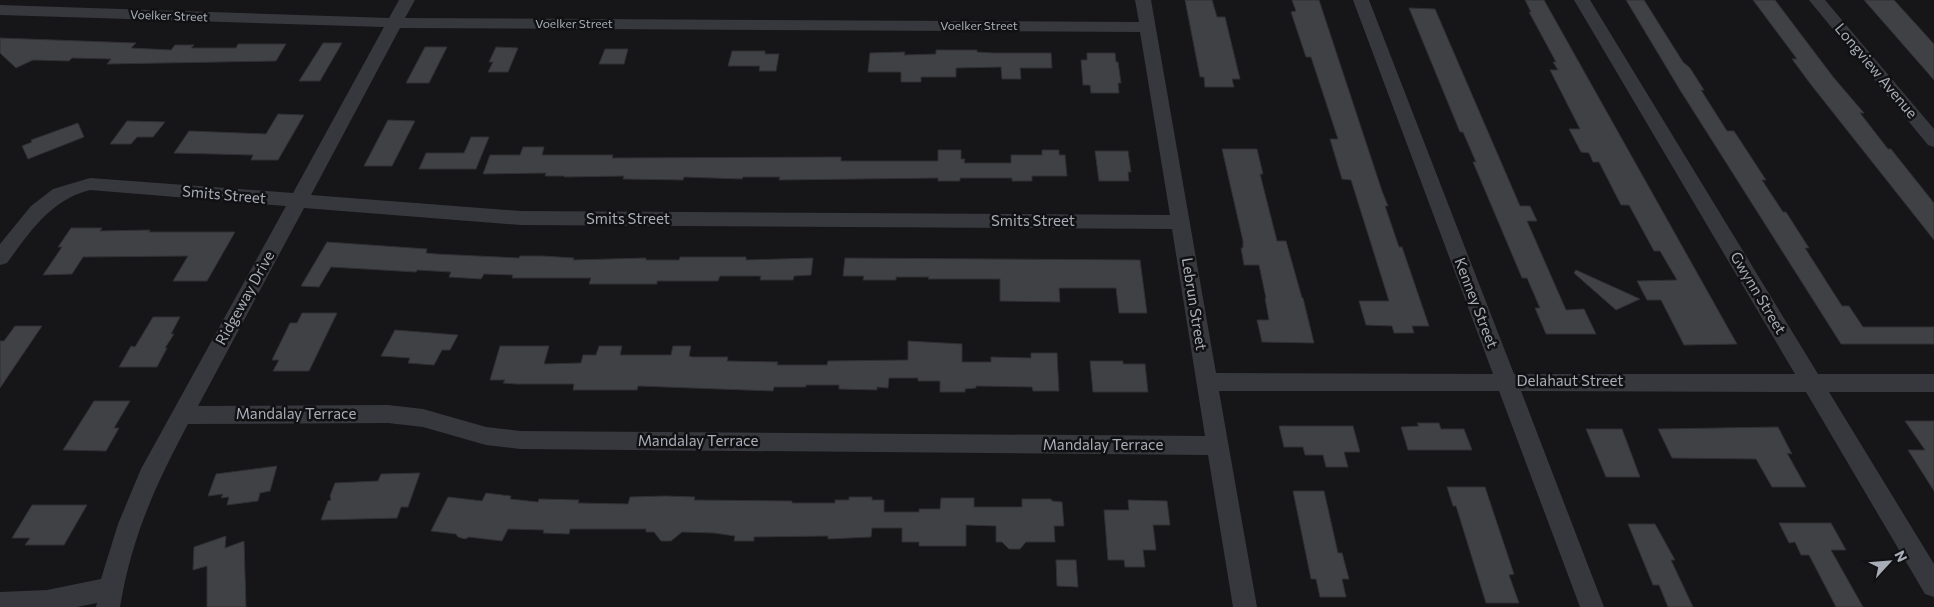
<svg xmlns="http://www.w3.org/2000/svg" width="1934" height="607" font-family="Commissioner,sans-serif">
  <style>
    .building { fill: #404145; stroke: #303034 }
    .lines { fill: none; stroke-linecap: round; stroke-linejoin: round }
    .minor { fill: #37383d; fill-rule: evenodd }
    .labels { text-anchor: middle; stroke-width: 5; stroke-linejoin: round; paint-order: stroke }
    .far-street-label { font-size: 12px; fill: #a8adb8; stroke: #111113 }
    .street-label { font-size: 15px; fill: #a8adb8; stroke: #111113 }
  </style>
  <rect width="100%" height="100%" fill="#161618"/>
  <g class="building">
    <path d="M1185 0H1212L1217 17H1225L1240 79H1232L1234 87H1205L1204 77H1200Z"/>
    <path d="M1292 0H1319L1382 191 1388 206H1385L1399 247H1402L1429 326H1412L1414 333H1394L1392 326 1366 325 1359 301H1389L1351 180 1342 179 1330 139H1338L1311 57H1306L1291 12 1296 11Z"/>
    <path d="M1525 0H1544L1737 344 1684 345 1661 300H1647L1637 281 1677 280 1660 251H1654L1629 205H1621L1599 162H1593L1589 153 1581 152 1569 129H1580L1550 70H1558L1553 62H1556L1529 12H1531Z"/>
    <path d="M1626 0H1644L1683 62 1690 68 1704 90H1701L1727 131H1734L1766 180H1762L1783 212H1786L1809 248H1805L1842 306H1849L1863 327H1934V344H1841L1680 90Z"/>
    <path d="M1753 0H1775L1834 78 1864 113H1860L1888 149H1891L1934 203V240L1812 86 1792 59H1797Z"/>
    <path d="M1864 0H1894L1934 44V80Z"/>
    <path d="M1409 8 1435 9 1520 206H1530L1537 221H1527L1566 310 1584 309 1596 334H1546L1535 308H1540L1527 278H1522L1473 162H1476L1463 132H1460Z"/>
    <path d="M0 38 136 43 131 48 171 50 175 45H194L191 48H236L238 44H286L276 61 107 64 111 59 72 58 69 61 33 60 16 68 0 53Z"/>
    <path d="M323 43H342L320 81H299Z"/>
    <path d="M425 47H447L429 83H406Z"/>
    <path d="M496 47 518 48 508 72H488L493 62H489Z"/>
    <path d="M605 49H628L624 64H599Z"/>
    <path d="M936 50H977V52L993 53H1051L1052 68H1020L1021 79H1002L1001 67 956 68V77H921V82H901V72H868L870 53 905 52 904 55 936 54Z"/>
    <path d="M732 51H765V54H779L776 71H759L760 66H728Z"/>
    <path d="M1087 53H1115L1116 62H1118L1121 83H1118L1119 93H1091L1090 85H1083L1081 60H1087Z"/>
    <path d="M278 114 304 115 278 160H251L253 155 174 153 189 131 266 134Z"/>
    <path d="M388 120 415 121 392 166H364Z"/>
    <path d="M127 121 165 122 153 137H137L131 144H110Z"/>
    <path d="M78 123 84 137 28 159 22 146 32 142 31 140Z"/>
    <path d="M471 137H489L476 169H419L426 153H464Z"/>
    <path d="M523 147H544L542 155H613L612 158 841 157V161H938V150H961V159H965L964 163H1011V155H1042V150H1059V155H1065L1067 176H1032V181H1012V178H960V181H938V178L779 180 780 177H743L742 179 684 177 683 180 623 179 624 176 564 177 565 176H545L546 173 483 174 490 155H520Z"/>
    <path d="M1222 149H1257L1263 174H1260L1277 241H1286L1302 298H1303L1314 343 1262 342 1257 320H1269L1265 298H1266L1259 265H1244L1241 248H1243V241Z"/>
    <path d="M1095 151H1128L1131 172H1128L1129 181H1099Z"/>
    <path d="M71 228H102L100 231 150 230 149 232H235L207 281H173L188 256 83 257 72 274 43 275 62 247H58Z"/>
    <path d="M327 242 427 249 426 253 436 254 519 258 520 256H542L574 258 573 260 646 258V260H679L680 257H746V260L813 258 811 275 794 276 793 280H760L761 276H720L718 281H657V284H589L591 278H512L513 275 484 274 481 279 449 277 451 272 417 270 416 272 331 267 319 287 301 286Z"/>
    <path d="M845 258 1140 260 1147 313H1119L1116 288H1059L1060 302 1000 301V279H928L929 277H896V280H863L864 276H843Z"/>
    <path d="M1576 270 1640 299 1616 310 1574 273Z"/>
    <path d="M302 313H337L309 371H273L279 360H272L290 323H297Z"/>
    <path d="M153 317H180L171 334H174L165 348H167L157 367H119L131 346 135 347Z"/>
    <path d="M15 326H42L0 388V341H4Z"/>
    <path d="M395 330 458 335 450 350H442L434 365 408 363 410 358 381 356Z"/>
    <path d="M908 341 962 344V362H991V357L1031 358V353H1057L1059 391H1033L1032 387 976 386V388L965 389V392H940V381H918V378H889L888 388 877 387V390L839 389V385H806V387H774L773 391 638 386 637 390H573L574 384H516L503 383 505 380H490L500 346H549L544 364 581 363 583 355H596L599 346H622L620 355H671L673 346H691L689 356 692 357H728L727 361 778 362 777 365H827L828 361 908 360Z"/>
    <path d="M1090 361H1123V364H1145L1148 392H1093Z"/>
    <path d="M94 401H130L114 428H119L106 451 63 450Z"/>
    <path d="M1905 421H1934V491L1908 450H1925Z"/>
    <path d="M1417 423H1439L1441 429H1464L1472 450H1408L1401 427 1419 426Z"/>
    <path d="M1279 426H1353L1360 452H1344L1348 467H1326L1323 455H1305L1303 447H1284Z"/>
    <path d="M1778 427 1792 454 1787 453 1806 487H1772L1756 459 1672 458 1658 429Z"/>
    <path d="M1586 429H1622L1640 477H1606Z"/>
    <path d="M277 466 270 491 260 493 258 501 227 505 229 497 221 498 223 494 208 496 216 474Z"/>
    <path d="M420 473 408 507H401L397 518 321 520 328 501 331 500 330 496 335 483 378 481 381 474Z"/>
    <path d="M1447 487H1485L1514 574 1509 575 1519 603H1486L1456 506H1453Z"/>
    <path d="M1293 491H1324L1338 553H1342L1349 579H1342L1346 597H1320L1316 579H1311Z"/>
    <path d="M486 493 511 496 510 499 538 502 539 499 579 500 578 503 628 504 630 497 665 496 695 497 694 500 792 501V503H835V500H849V497H872V500H884V512H919V509H940L941 498H974V507H1022V499H1051L1052 501 1062 502 1064 526H1054L1055 542H1026L1020 549H1009L1002 542H996V526L966 525V546H919V542H902V528H872L871 537 828 539V536L754 537V541H734L735 536 714 533 682 532 671 541H661L654 532H646V529H570L569 534 543 533 544 530 508 529 502 541 469 537 465 539 458 537 456 534 431 531 448 497 482 501Z"/>
    <path d="M1128 500 1167 501 1170 525H1153L1156 550H1143L1145 567H1125L1124 560H1108L1104 510H1129Z"/>
    <path d="M32 505H87L64 545H25L30 538H12Z"/>
    <path d="M1779 523H1831L1846 550H1831L1863 607H1836L1809 555H1801L1795 542 1789 543Z"/>
    <path d="M1628 524H1655L1675 560H1671L1693 607H1668L1659 585H1653Z"/>
    <path d="M226 536 225 548 244 541 246 607H207V566L193 570 194 547Z"/>
    <path d="M1056 560H1076L1078 587 1057 586Z"/>
  </g>
  <g class="lines">
    <g class="minor">
      <path d="M399 0H415L405 18 1139 22 1135 0H1151L1216 373 1493 374 1353 0H1369L1514 374H1795L1574 0H1590L1818 374H1934V392H1829L1934 564V597L1925 594 1806 392 1521 391 1604 607H1580L1499 391H1219L1257 607H1233L1208 455 520 449 486 445 423 427 388 423 188 424C155 486 132 536 120 607H96L97 603 77 607H0V592L47 590 101 579 118 524 141 469 286 206 90 190C50 200 30 232 7 263L0 265V244L31 206 53 189 90 178 293 193 384 27 0 15V5L389 18ZM400 28 1140 32 1170 215 521 211 311 195ZM304 208 521 225 1172 229 1205 436 520 431 486 427 423 409 388 405 198 406Z"/>
      <path d="M1809 0H1825L1934 129V147L1928 145Z"/>
    </g>
  </g>
  <g class="labels">
    <g class="far-street-label">
      <text transform="translate(169 16) rotate(2)" y="4">Voelker Street</text>
      <text x="574" y="28">Voelker Street</text>
      <text x="979" y="30">Voelker Street</text>
    </g>
    <g class="street-label">
      <text transform="translate(1876 71) rotate(50)" y="5">Longview Avenue</text>
      <text transform="translate(224 195) rotate(5)" y="5">Smits Street</text>
      <text x="628" y="224">Smits Street</text>
      <text x="1033" y="226">Smits Street</text>
      <text transform="translate(1758 293) rotate(59)" y="5">Gwynn Street</text>
      <text transform="translate(245 298) rotate(-61)" y="5">Ridgeway Drive</text>
      <text transform="translate(1476 303) rotate(69)" y="5">Kenney Street</text>
      <text transform="translate(1194 304) rotate(81)" y="5">Lebrun Street</text>
      <text x="1570" y="386">Delahaut Street</text>
      <text x="296" y="419">Mandalay Terrace</text>
      <text x="698" y="446">Mandalay Terrace</text>
      <text x="1103" y="450">Mandalay Terrace</text>
    </g>
  </g>
  <g transform="translate(1889 562) rotate(64)" stroke="#111113" stroke-width="4" paint-order="stroke">
  <path d="M0-4L9 19L0 12L-9 19Z" fill="#a8adb8"/>
  <text y="-8" font-size="14" font-weight="bold" text-anchor="middle" fill="#a8adb8">N</text>
  </g>
</svg>
